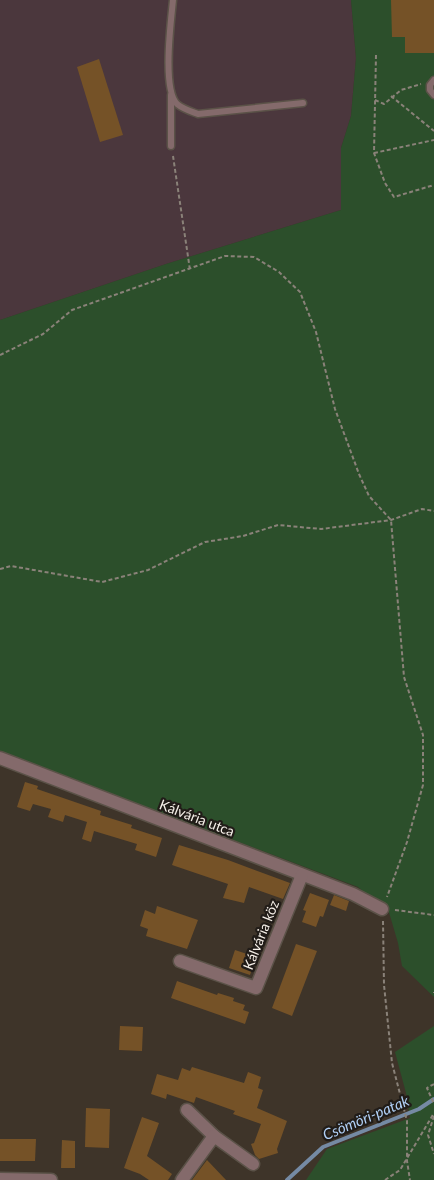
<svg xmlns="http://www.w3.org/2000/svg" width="434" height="1180" font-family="Lato,sans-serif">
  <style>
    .industrial { fill: #4b373d }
    .green { fill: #2c4f2b }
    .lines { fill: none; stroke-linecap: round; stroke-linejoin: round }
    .stream { stroke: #758aa4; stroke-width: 4 }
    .building { fill: #755227 }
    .lane-casing { stroke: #5b5248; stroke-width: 9 }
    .street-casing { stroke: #5b5248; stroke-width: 15 }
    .path { stroke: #8a8279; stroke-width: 2; stroke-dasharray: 4 2.5; stroke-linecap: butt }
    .lane { stroke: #846a6b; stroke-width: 6 }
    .street { stroke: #846a6b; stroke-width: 12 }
    .labels { text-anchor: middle; stroke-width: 4.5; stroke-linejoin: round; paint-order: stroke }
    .street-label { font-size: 14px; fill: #f6f0e9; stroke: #211c18 }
    .water-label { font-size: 15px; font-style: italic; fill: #b1d0f6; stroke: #211c18 }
  </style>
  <rect width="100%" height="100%" fill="#3e3429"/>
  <path class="industrial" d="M0 0H351L356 58 351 116 341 148V210L166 264 0 320Z"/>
  <g class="green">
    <path d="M351 0H434V997L402 966 398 943 388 909H382L358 887 0 752V320L166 264 341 210V148L351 116 356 58Z"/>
    <path d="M434 1026V1180H306L327 1149 410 1118 406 1093 395 1052Z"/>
  </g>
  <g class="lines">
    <path class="stream" d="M287 1180 323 1147 419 1109 434 1099"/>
  </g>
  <g class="building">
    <path d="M391 0H434V53H405V37H392Z"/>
    <path d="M99 59 123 135 100 142 77 67Z"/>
    <path d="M25 782 38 786 37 789 101 811 100 815 132 825 131 828 162 838 156 857 135 850 137 844 94 831 91 842 82 839 87 822 65 815 63 822 48 817 51 809 33 804 30 811 17 807Z"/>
    <path d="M179 845 228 860 290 883 283 899 249 887 244 903 223 898 228 884 172 865Z"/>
    <path d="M310 893 329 900 323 917 320 916 316 927 302 922 306 911 303 910Z"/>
    <path d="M334 895 349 901 346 911 330 905Z"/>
    <path d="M157 906 198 920 187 949 146 936 148 929 140 926 145 910 155 914Z"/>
    <path d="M296 944 317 951 292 1016 272 1008Z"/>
    <path d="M235 950 256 957 250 975 229 968Z"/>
    <path d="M177 981 217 995 218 993 234 998 233 1001 245 1005 243 1010 249 1012 245 1024 171 998Z"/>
    <path d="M120 1026 143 1027 142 1051 119 1050Z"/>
    <path d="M192 1067 244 1083 248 1072 261 1077 258 1088 263 1090 257 1108 287 1121 277 1149 278 1153 259 1159 255 1155 251 1144 254 1143 261 1124 233 1114 235 1111 196 1097 194 1103 167 1094 166 1099 151 1094 157 1074 178 1080 182 1068 190 1071Z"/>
    <path d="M86 1108 110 1109 109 1148 85 1147Z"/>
    <path d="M142 1117 159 1123 147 1156 172 1174 168 1180H149L140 1174 124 1168Z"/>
    <path d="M0 1139H36L35 1161H0Z"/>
    <path d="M62 1140 75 1141V1168H61Z"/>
    <path d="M207 1160 226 1180H192Z"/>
  </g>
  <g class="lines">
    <defs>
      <g id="lane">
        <path d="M173 0C171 21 162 89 177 104 183 109 190 111 198 114L303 103"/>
        <path d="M434 80 430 85V90L434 95"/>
        <path d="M171 95V146"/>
      </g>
      <g id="street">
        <path d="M0 758 353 894 382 909"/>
        <path d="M180 961 256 988 302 875"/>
        <path d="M187 1110 214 1136"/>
        <path d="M0 1179 51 1180"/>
        <path d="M182 1180 214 1136 253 1164"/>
      </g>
    </defs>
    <use href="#lane" class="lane-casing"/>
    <use href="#street" class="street-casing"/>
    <g class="path">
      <path d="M376 55 374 153 385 183 394 197 434 185"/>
      <path d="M391 96 434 131"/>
      <path d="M375 100 384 104 401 90 421 84"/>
      <path d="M374 153 434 140"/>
      <path d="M173 156 190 270"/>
      <path d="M0 355 43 334 72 310 225 256 254 257 279 272 300 292 316 332 335 409 359 474 369 496 391 520 404 677 423 735V785L407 842 387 897"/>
      <path d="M0 569 11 566 102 582 148 570 205 542 243 536 278 525 321 529 391 520 422 509 434 511"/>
      <path d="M395 910 434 915"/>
      <path d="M383 921 384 985 392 1063 407 1121V1161L410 1180"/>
      <path d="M434 992V993"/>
      <path d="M434 1084 427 1088 434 1104"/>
      <path d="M434 1116 428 1135 434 1154"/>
      <path d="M385 1180 400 1170 434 1113"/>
    </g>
    <use href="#lane" class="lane"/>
    <use href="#street" class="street"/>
  </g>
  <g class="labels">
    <g class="street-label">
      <text transform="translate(197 818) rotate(21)" y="5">Kálvária utca</text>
      <text transform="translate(261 935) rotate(-68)" y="5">Kálvária köz</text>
    </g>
    <g class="water-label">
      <text transform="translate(366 1118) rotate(-23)" y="5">Csömöri-patak</text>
    </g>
  </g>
</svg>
